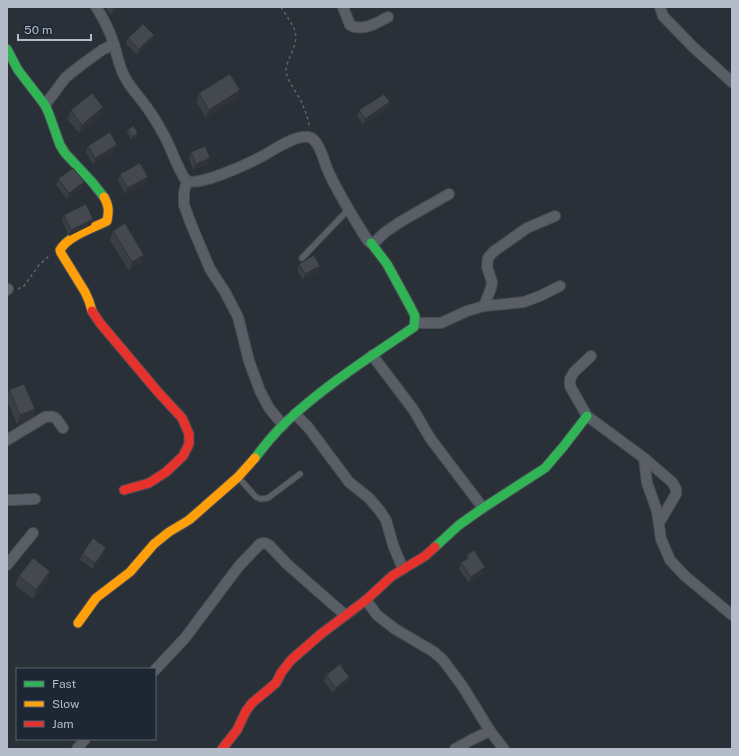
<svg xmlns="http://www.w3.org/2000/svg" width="739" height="756" font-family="'Public Sans',sans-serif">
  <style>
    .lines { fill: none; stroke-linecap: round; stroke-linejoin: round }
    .lane-casing { stroke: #484c53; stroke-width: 7 }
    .street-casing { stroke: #484c53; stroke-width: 12 }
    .fast-casing { stroke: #484c53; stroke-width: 11 }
    .slow-casing { stroke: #484c53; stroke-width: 11 }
    .jam-casing { stroke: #484c53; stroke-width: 11 }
    .path { stroke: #5d636a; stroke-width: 1.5; stroke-dasharray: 3 3; stroke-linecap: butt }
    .lane { stroke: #5a5e66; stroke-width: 5 }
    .street { stroke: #5a5e66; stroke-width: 10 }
    .fast { stroke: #30b455; stroke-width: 9 }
    .slow { stroke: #ff9f0a; stroke-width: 9 }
    .jam { stroke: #e5322d; stroke-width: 9 }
    .wall { fill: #3a3f45 }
    .shaded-wall { fill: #303338 }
    .building { fill: #444950; stroke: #303338 }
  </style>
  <rect width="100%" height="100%" fill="#2a3038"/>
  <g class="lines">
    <defs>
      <g id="lane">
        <path d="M302 258 348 210"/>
        <path d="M238 477 256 497 261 499 268 498 300 474"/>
      </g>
      <g id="street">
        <path d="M96 7C104 19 110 31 114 45 118 57 119 68 126 79 130 87 137 94 142 101 151 112 158 124 165 137 170 146 180 174 186 180 196 188 245 165 257 159 270 153 289 138 303 137 308 136 311 137 314 140 322 148 324 163 329 173 340 196 354 219 368 241L371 243 375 242 384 233 400 222 449 194"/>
        <path d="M343 7 350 25C362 32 377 23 388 17"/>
        <path d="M660 7 663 16 693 47 732 82"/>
        <path d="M45 105 66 77 84 63 102 50 114 44"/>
        <path d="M187 181 184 192V205L191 224 210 269 225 292 238 317 249 361 260 391 269 408 283 425"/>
        <path d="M7 290 8 289"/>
        <path d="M484 306 491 288 492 282 487 267 488 258 493 252 527 228 555 216"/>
        <path d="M415 323H441L467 311 484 306 506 304 524 302 540 296 560 286"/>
        <path d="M372 355 413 409 430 438 483 508"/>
        <path d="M591 356 574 372 570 379V386L587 416 644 458 672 482 676 489V494L659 523"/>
        <path d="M295 414 308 427 349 482 369 498 380 511 386 520 393 545 403 569"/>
        <path d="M7 440 45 417C57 415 56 419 63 428"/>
        <path d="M644 458 647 483 657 511 661 539 670 560 685 576 732 615"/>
        <path d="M7 500H12L35 499"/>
        <path d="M7 565 33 533"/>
        <path d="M366 600 377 615 395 629 434 652 443 660 463 687 490 731 504 749"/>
        <path d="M155 670 185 638 239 566 260 544 265 543 269 545 287 564 345 615"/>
        <path d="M77 749 85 739"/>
        <path d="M455 749 471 740 490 731"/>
      </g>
      <g id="fast">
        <path d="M7 49 18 70 45 105 49 114 60 145 65 153 92 182 104 197"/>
        <path d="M255 458C264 446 274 434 285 423 324 386 370 357 414 327L415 316 411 308 387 264 371 243"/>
        <path d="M435 547 459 525 483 508 545 468 563 447 587 416"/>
      </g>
      <g id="slow">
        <path d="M92 311 89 301 85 292 61 253 60 250C68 236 93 228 107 221 109 211 109 206 104 197"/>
        <path d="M78 623 96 598 130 572 154 544 169 532 189 520 238 477 255 458"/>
      </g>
      <g id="jam">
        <path d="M92 311 100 323 158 392 182 418 189 434V444L183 456 166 472 149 483 124 490"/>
        <path d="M222 749 237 730 246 711 252 703 276 683 281 673 291 660 321 634 366 600 392 576 425 556 435 547"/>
      </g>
    </defs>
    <use href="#lane" class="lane-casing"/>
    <use href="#street" class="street-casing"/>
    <use href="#fast" class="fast-casing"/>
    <use href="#slow" class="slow-casing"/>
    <use href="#jam" class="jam-casing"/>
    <g class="path">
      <path d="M281 7C292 26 302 31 291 54 289 59 286 65 286 71 287 81 297 93 301 101 305 110 308 118 310 128"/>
      <path d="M18 289 24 286 39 265 49 256"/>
    </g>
    <use href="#lane" class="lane"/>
    <use href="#street" class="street"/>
    <use href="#fast" class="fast"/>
    <use href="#slow" class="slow"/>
    <use href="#jam" class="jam"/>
  </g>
  <g class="wall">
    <path d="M105 7H123L111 15Z"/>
    <path d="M154 35 152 41 137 55 126 44 128 38Z"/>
    <path d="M199 93 237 99 206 118 196 102Z"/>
    <path d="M388 108 363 125 357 116 359 110Z"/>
    <path d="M71 110 100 116 79 133 67 119Z"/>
    <path d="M128 129 137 137 131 140 127 132Z"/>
    <path d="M88 146 115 151 93 164 86 152Z"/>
    <path d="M191 152 210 158 208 164 193 170 189 158Z"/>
    <path d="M120 174 146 183 125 194 118 180Z"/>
    <path d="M58 179 84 182 81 188 67 199 56 185Z"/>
    <path d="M64 215 93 219 91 225 69 236 62 221Z"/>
    <path d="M113 231 144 255 141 264 129 271 110 240Z"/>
    <path d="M299 264 318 272 303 280 297 270Z"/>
    <path d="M9 390 35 409 32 418 17 424 7 401V396Z"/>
    <path d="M106 548 104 554 93 569 80 560 82 554Z"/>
    <path d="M467 555 485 567 483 573 469 583 459 569 461 563 466 560Z"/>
    <path d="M50 571 47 580 33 599 15 585 19 576Z"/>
    <path d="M326 675 347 683 333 693 324 681Z"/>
  </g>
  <g class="shaded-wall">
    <path d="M114 7H123L111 15Z"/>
    <path d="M154 35 152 41 137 55 139 49Z"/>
    <path d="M240 90 237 99 206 118 209 110Z"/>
    <path d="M390 102 388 108 363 125 365 119Z"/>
    <path d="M103 107 100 116 79 133 82 125Z"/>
    <path d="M138 134 137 137 131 140 132 137Z"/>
    <path d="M117 145 115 151 93 164 95 158Z"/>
    <path d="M210 158 208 164 193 170 196 164Z"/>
    <path d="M148 177 146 183 125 194 127 188Z"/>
    <path d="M84 182 81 188 67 199 69 193Z"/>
    <path d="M93 219 91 225 69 236 71 230Z"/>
    <path d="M144 255 141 264 129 271 132 262Z"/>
    <path d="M320 266 318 272 303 280 305 274Z"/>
    <path d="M35 409 32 418 17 424 20 415Z"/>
    <path d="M106 548 104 554 93 569 95 563Z"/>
    <path d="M485 567 483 573 469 583 471 577Z"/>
    <path d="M50 571 47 580 33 599 36 590Z"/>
    <path d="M349 677 347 683 333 693 336 688Z"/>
  </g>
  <g class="building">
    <path d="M143 24 154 35 139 49 128 38Z"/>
    <path d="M230 74 240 90 209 110 199 93Z"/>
    <path d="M92 93 103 107 82 125 71 110Z"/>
    <path d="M384 94 390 102 365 119 359 110Z"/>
    <path d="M134 126 138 134 132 137 128 129Z"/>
    <path d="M110 132 117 145 95 158 88 146Z"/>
    <path d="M205 146 210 158 196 164 191 152Z"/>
    <path d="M140 163 148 177 127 188 120 174Z"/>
    <path d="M73 168 84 182 69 193 58 179Z"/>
    <path d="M86 204 93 219 71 230 64 215Z"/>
    <path d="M125 223 144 255 132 262 113 231Z"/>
    <path d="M314 255 320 266 305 274 299 264Z"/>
    <path d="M24 384 35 409 20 415 9 390Z"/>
    <path d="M93 538 106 548 95 563 82 554Z"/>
    <path d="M474 550 485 567 471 577 461 563 469 557 467 555Z"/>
    <path d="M33 558 50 571 36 590 19 576Z"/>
    <path d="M340 664 349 677 336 688 326 675Z"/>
  </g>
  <rect width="739" height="756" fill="none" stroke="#b4bcc9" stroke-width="16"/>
  <rect x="16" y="668" width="140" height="72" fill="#1d2633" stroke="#59626f"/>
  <rect x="24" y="681" width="20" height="6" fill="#30b455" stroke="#59626f"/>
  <text x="52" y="688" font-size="12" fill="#b4bcc9">Fast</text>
  <rect x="24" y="701" width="20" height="6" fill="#ff9f0a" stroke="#59626f"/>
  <text x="52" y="708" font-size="12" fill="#b4bcc9">Slow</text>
  <rect x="24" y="721" width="20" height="6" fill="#e5322d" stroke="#59626f"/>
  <text x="52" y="728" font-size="12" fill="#b4bcc9">Jam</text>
  <path d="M18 34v6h73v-6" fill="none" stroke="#b4bcc9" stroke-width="2"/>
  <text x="24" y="34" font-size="12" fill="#b4bcc9" stroke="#1d2633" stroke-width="3" paint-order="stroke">50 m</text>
</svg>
